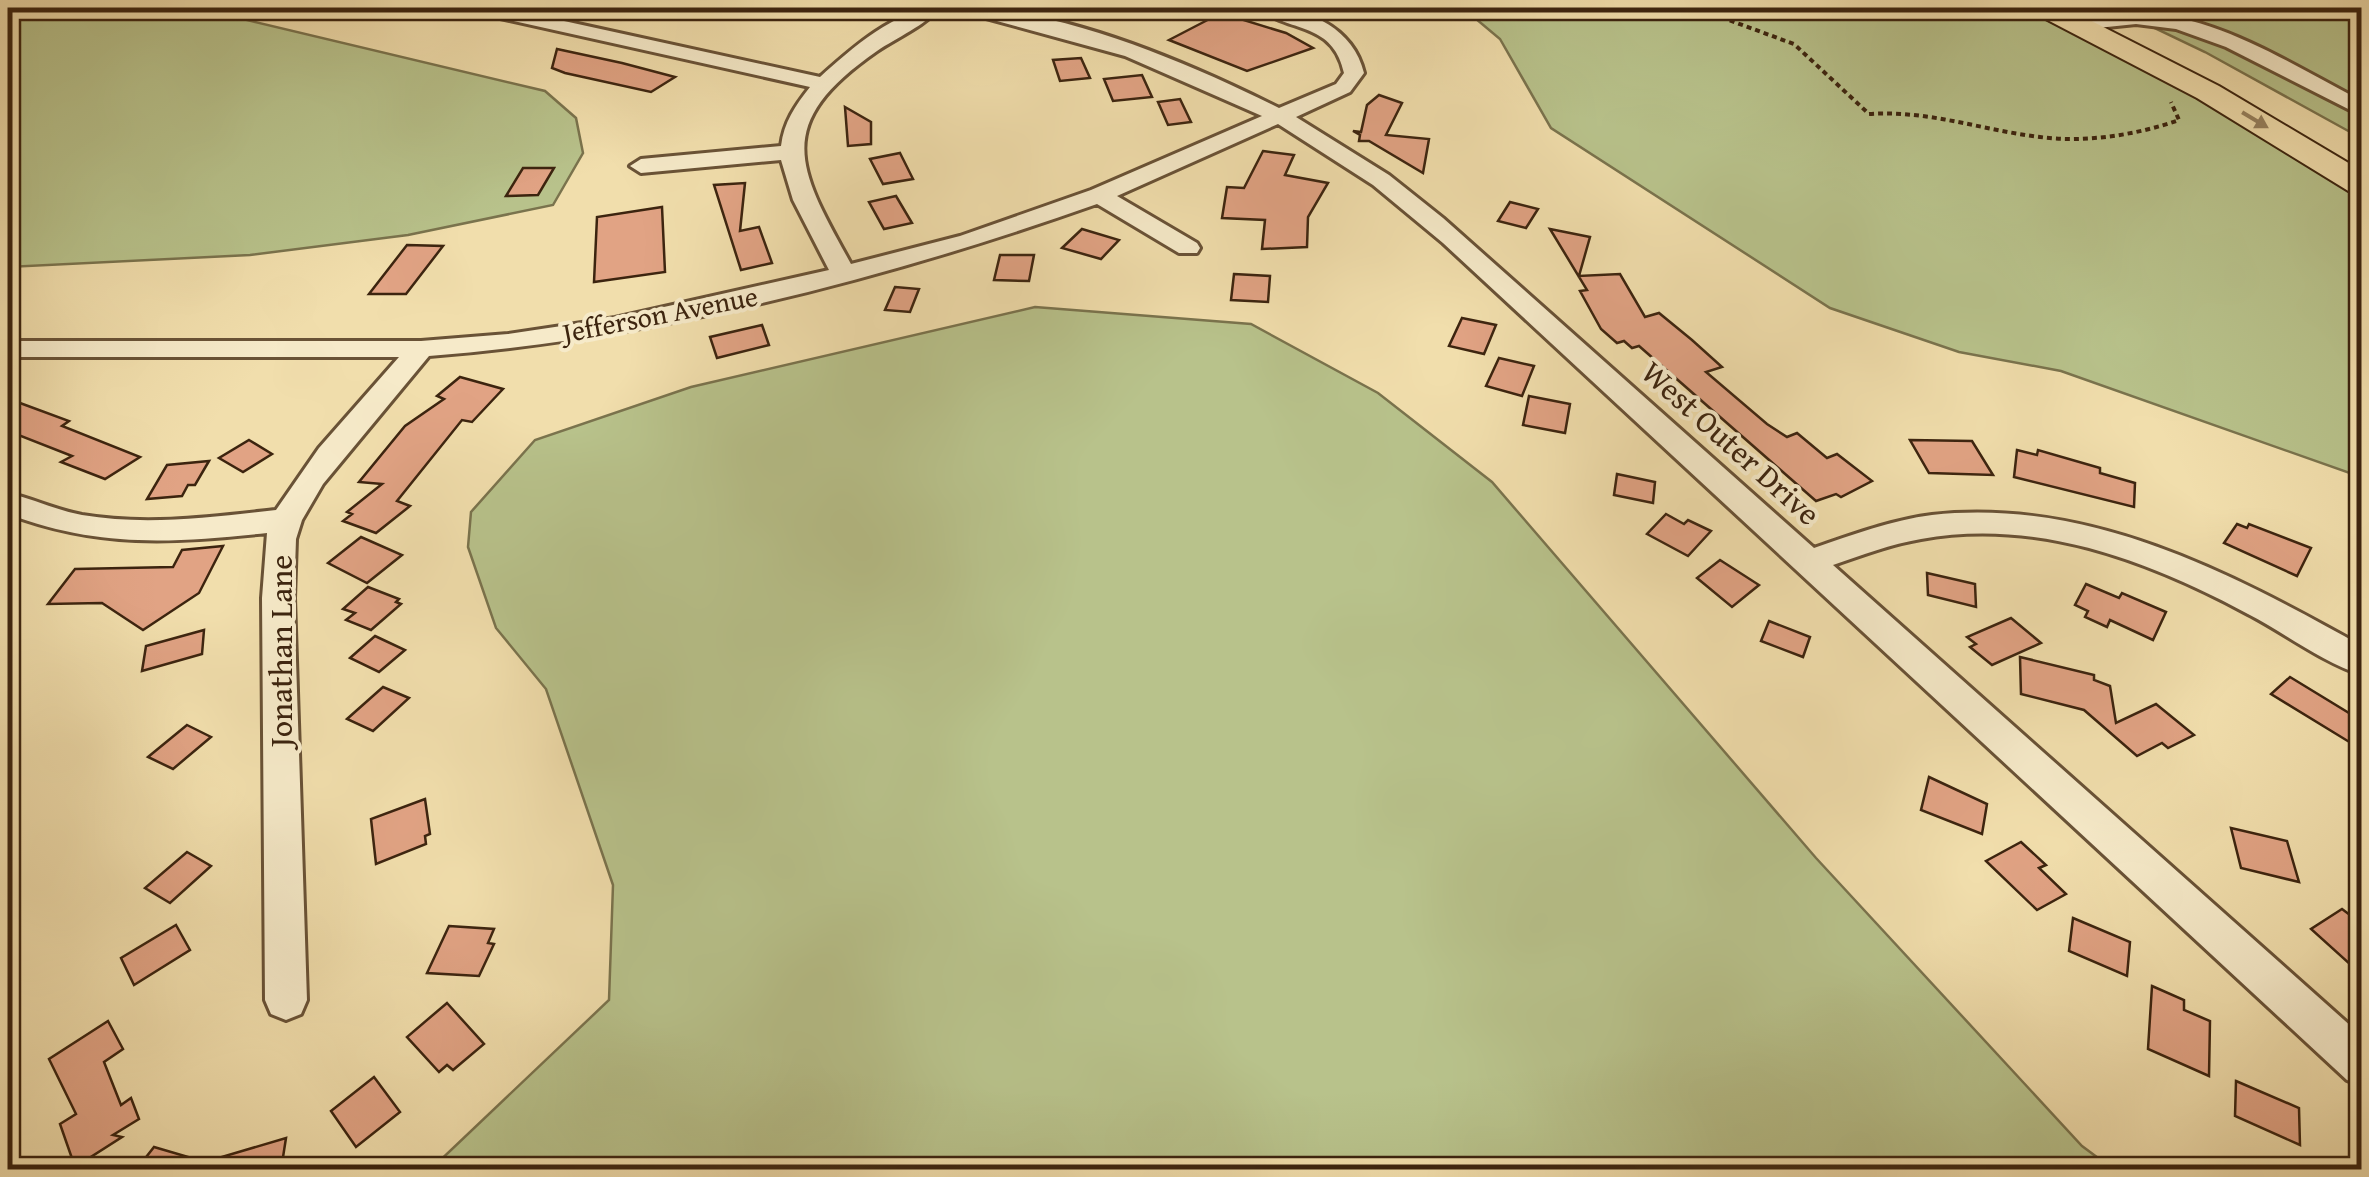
<svg xmlns="http://www.w3.org/2000/svg" width="2369" height="1177" font-family="'Gentium Book Plus',serif">
  <style>
    .green { fill: #b8c28b; stroke: #7a734d; stroke-width: 2.5 }
    .building { fill: #e1a384; stroke: #3c240f; stroke-width: 2.5 }
    .lines { fill: none; stroke-linecap: round; stroke-linejoin: round }
    .minor-casing { stroke: #695236; stroke-width: 6 }
    .highway-casing { stroke: #3c240f; stroke-width: 4 }
    .path { stroke: #3c240f; stroke-width: 4; stroke-dasharray: 5 4; stroke-linecap: butt }
    .minor { fill: #f6eac9; fill-rule: evenodd }
    .highway { fill: #f1deac; fill-rule: evenodd }
    .oneway { fill: #96815e }
    .labels { text-anchor: middle; stroke-width: 8; stroke-linejoin: round; paint-order: stroke }
    .far-street-label { font-size: 28px; fill: #3c240f; stroke: #f6eac9 }
    .street-label { font-size: 32px; fill: #3c240f; stroke: #f6eac9 }
  </style>
  <rect width="100%" height="100%" fill="#f1deac"/>
  <filter id="stains"><feTurbulence type="fractalNoise" baseFrequency=".002" numOctaves="4"/><feColorMatrix values="0 0 0 0 .2 0 0 0 0 .09 0 0 0 0 .02 0 0 0 .5 -.17"/></filter>
  <radialGradient id="worn" r=".72"><stop offset=".6" stop-color="#630" stop-opacity="0"/><stop offset="1" stop-color="#630" stop-opacity=".3"/></radialGradient>
  <g class="green">
    <path d="M8 8H246L247 20 545 91 576 118 583 153 553 205 408 235 250 255 8 267Z"/>
    <path d="M1463 8H2022C2138 63 2254 126 2361 198V477L2061 371 1959 352 1830 308 1551 128 1500 39Z"/>
    <path d="M2113 8H2361V138L2205 52Z"/>
    <path d="M1035 307 1251 324 1378 393 1492 482 1816 858 2082 1146 2113 1169H431L609 1000 613 885 546 689 496 628 468 547 471 512 535 440 691 387Z"/>
  </g>
  <g class="building">
    <path d="M1221 13 1286 33 1313 48 1247 71 1169 40Z"/>
    <path d="M557 49 622 63 675 77 651 92 565 73 552 68Z"/>
    <path d="M1081 58 1090 78 1060 81 1053 60Z"/>
    <path d="M1142 75 1152 97 1113 101 1104 79Z"/>
    <path d="M1379 95 1402 103 1386 135 1429 139 1423 173 1369 141H1359L1360 135 1353 131 1361 132 1367 105Z"/>
    <path d="M1180 99 1191 122 1168 125 1158 102Z"/>
    <path d="M845 107 871 122V144L848 146Z"/>
    <path d="M1263 151 1294 155 1285 175 1328 183 1308 217 1307 247 1262 249 1265 220 1222 218 1227 187 1244 188Z"/>
    <path d="M900 153 913 179 883 184 870 159Z"/>
    <path d="M523 168H554L538 195 506 196Z"/>
    <path d="M745 183 740 231 759 227 772 263 741 270 714 185Z"/>
    <path d="M896 196 912 223 884 229 869 202Z"/>
    <path d="M1510 202 1538 209 1526 228 1498 221Z"/>
    <path d="M662 207 665 272 594 282 597 217Z"/>
    <path d="M1082 229 1119 240 1101 259 1062 248Z"/>
    <path d="M1550 229 1590 237 1579 276 1620 274 1645 317 1659 313 1692 340 1722 367 1706 372 1767 424 1787 437 1797 433 1827 458 1837 454 1872 481 1841 497 1836 494 1816 501 1639 346 1632 348 1624 341 1617 343 1601 329 1580 291 1587 290Z"/>
    <path d="M407 245 443 246 406 294H369Z"/>
    <path d="M1000 255H1034L1029 281 994 280Z"/>
    <path d="M1234 274 1270 276 1268 302 1231 300Z"/>
    <path d="M895 287 919 289 910 312 885 310Z"/>
    <path d="M1462 318 1496 325 1484 354 1449 346Z"/>
    <path d="M762 325 769 345 717 358 710 337Z"/>
    <path d="M1499 358 1534 366 1522 396 1486 386Z"/>
    <path d="M460 377 503 389 472 422 462 420 397 501 410 506 376 533 343 521 352 514 347 512 382 484 359 482 405 426 444 399 437 396Z"/>
    <path d="M1529 396 1570 404 1565 433 1523 425Z"/>
    <path d="M20 403 69 421 62 426 140 457 105 479 61 462 72 456 8 431V411Z"/>
    <path d="M249 440 272 454 243 472 219 458Z"/>
    <path d="M1910 440 1972 441 1993 475 1929 473Z"/>
    <path d="M2017 450 2037 455 2038 450 2100 468V473L2135 483 2134 507 2014 477Z"/>
    <path d="M209 461 195 485H188L182 496 147 499 167 465Z"/>
    <path d="M1617 474 1655 482 1653 503 1614 495Z"/>
    <path d="M1666 514 1684 524 1688 520 1711 531 1688 556 1647 534Z"/>
    <path d="M2237 524 2247 528 2249 524 2311 548 2297 576 2224 543Z"/>
    <path d="M361 537 402 555 367 583 328 563Z"/>
    <path d="M223 546 199 593 143 630 102 603 48 604 75 569 173 567 182 550Z"/>
    <path d="M1720 560 1759 585 1732 607 1697 578Z"/>
    <path d="M1927 573 1975 584 1976 607 1928 595Z"/>
    <path d="M2086 584 2119 598 2122 593 2166 612 2153 640 2110 620 2107 627 2085 617 2088 611 2075 605Z"/>
    <path d="M368 587 399 599 396 602 401 604 371 630 346 620 355 613 343 609Z"/>
    <path d="M2011 618 2041 643 1992 665 1970 647 1976 644 1967 637Z"/>
    <path d="M1769 621 1810 637 1803 657 1761 641Z"/>
    <path d="M204 630 202 654 142 671 146 646Z"/>
    <path d="M375 636 405 650 379 672 350 658Z"/>
    <path d="M2020 657 2094 675V680L2110 686 2116 723 2156 704 2194 735 2168 748 2162 743 2137 756 2084 710 2021 694Z"/>
    <path d="M2290 677 2362 721V732L2351 743 2271 694Z"/>
    <path d="M383 687 409 698 373 731 347 719Z"/>
    <path d="M187 725 211 737 173 769 148 757Z"/>
    <path d="M1929 777 1987 804 1982 834 1921 810Z"/>
    <path d="M425 799 430 834 425 836 426 844 376 864 371 819Z"/>
    <path d="M2231 828 2287 841 2299 882 2241 868Z"/>
    <path d="M2021 842 2046 865 2039 868 2066 894 2037 910 1986 861Z"/>
    <path d="M187 852 211 866 170 903 145 888Z"/>
    <path d="M2342 909 2362 924V975L2311 929Z"/>
    <path d="M2073 918 2130 942 2127 976 2069 951Z"/>
    <path d="M176 925 190 950 134 985 121 958Z"/>
    <path d="M449 926 494 929 488 943 494 944 479 976 427 973Z"/>
    <path d="M2152 986 2184 1000V1010L2210 1021 2209 1076 2148 1049Z"/>
    <path d="M447 1003 484 1044 453 1070 447 1065 439 1072 407 1037Z"/>
    <path d="M108 1021 123 1049 104 1062 121 1105 131 1098 139 1119 113 1135 122 1137 75 1167 60 1124 76 1114 49 1059Z"/>
    <path d="M374 1077 400 1112 356 1147 331 1111Z"/>
    <path d="M2236 1081 2299 1108 2300 1145 2235 1116Z"/>
    <path d="M286 1138 281 1170H136L154 1147 205 1162Z"/>
  </g>
  <g class="lines">
    <defs>
      <g id="minor">
        <path d="M473 8H505L820 77C851 49 897 8 939 8 926 25 896 38 877 51 772 124 797 167 851 264L960 236 1091 190 1262 116 1125 56 964 12 962 8C1061 8 1191 64 1279 108L1336 84 1344 73C1333 21 1289 33 1259 8 1303 5 1353 26 1364 73L1350 92 1296 117 1389 175 1443 218 1814 548C1852 535 1892 520 1932 515 2089 498 2229 572 2362 646V675C2322 662 2285 633 2248 614 2148 560 2036 518 1921 539 1891 544 1862 555 1833 565L2362 1036V1086L2347 1080 1443 243 1373 185 1278 124 1117 196 1197 243 1200 248 1197 253H1179L1097 204C882 280 657 338 429 356L323 484 302 520 296 539 294 598 307 1000 301 1014 286 1020 271 1014 265 1000 262 598 267 533C172 543 98 548 8 514V493C33 499 56 510 82 515 147 526 212 517 276 510L319 448 399 357H8V341H421L508 334 615 318 829 270 793 200 781 160 641 173 630 166 641 159 781 146C784 122 795 106 810 87L482 14Z"/>
        <path d="M2126 12C2212 11 2288 63 2362 101V116L2226 47 2176 29 2136 24 2078 30 2068 24 2078 18Z"/>
      </g>
      <path id="highway" d="M2032 8H2066L2219 86 2362 171V195L2350 192 2197 98 2036 14Z"/>
    </defs>
    <use href="#minor" class="minor-casing"/>
    <use href="#highway" class="highway-casing"/>
    <path class="path" d="M1696 8 1794 44 1869 114C1929 110 1981 130 2040 137 2084 143 2137 135 2179 120L2171 102"/>
    <use href="#minor" class="minor"/>
    <use href="#highway" class="highway"/>
  </g>
  <defs><path id="oneway-solid" d="M-6-.8H1V-3.2L6.5 0L1 3.2V.8H-6Z" transform="scale(2.5)"/></defs>
  <use class="oneway" href="#oneway-solid" transform="translate(2255 120) rotate(31)"/>
  <g class="labels">
    <g class="far-street-label">
      <text transform="translate(660 314) rotate(-11)" y="10">Jefferson Avenue</text>
    </g>
    <g class="street-label">
      <text transform="translate(1731 443) rotate(42)" y="11">West Outer Drive</text>
      <text transform="translate(281 651) rotate(-90)" y="11">Jonathan Lane</text>
    </g>
  </g>
  <rect width="2369" height="1177" fill="none" stroke="#f1deac" stroke-width="40"/>
  <rect x="10" y="10" width="2349" height="1157" fill="none" stroke="#3c240f" stroke-width="5"/>
  <rect x="20" y="20" width="2329" height="1137" fill="none" stroke="#3c240f" stroke-width="2.5"/>
  <rect width="100%" height="100%" filter="url(#stains)"/>
  <rect width="100%" height="100%" fill="url(#worn)"/>
</svg>
